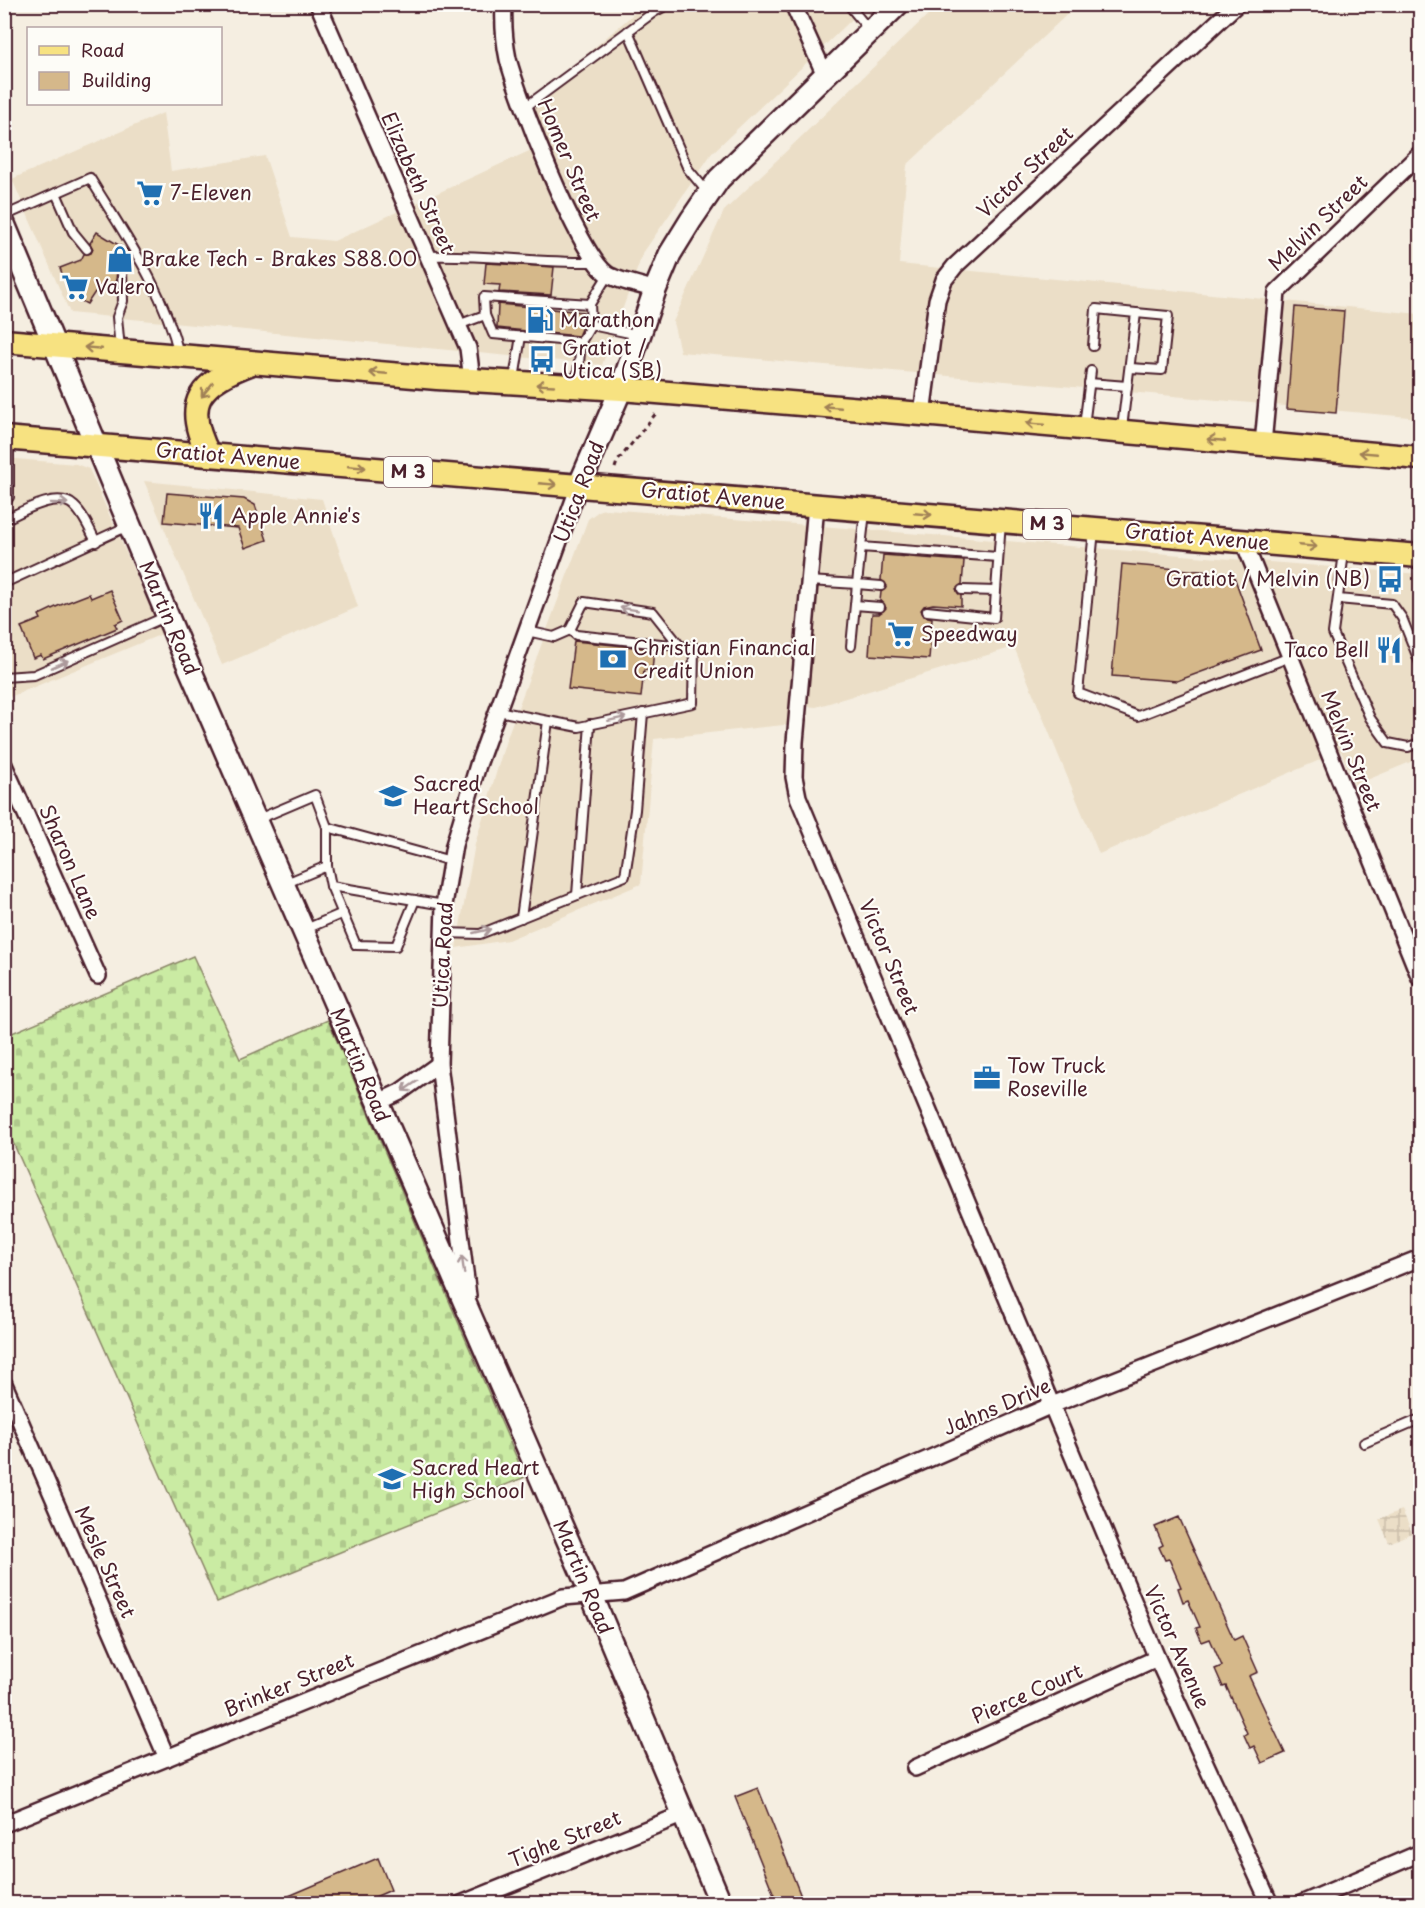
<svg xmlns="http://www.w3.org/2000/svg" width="1425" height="1908" font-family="'Playpen Sans',sans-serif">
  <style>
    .built { fill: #ebdec7 }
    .industrial { fill: url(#industrial-grid) }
    .cemetery { fill: url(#cemetery-stones); stroke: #8a8567; stroke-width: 1.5 }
    .building { fill: #d5b88a; stroke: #4a1f2b; stroke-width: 1.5 }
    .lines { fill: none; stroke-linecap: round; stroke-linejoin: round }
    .lane-casing { stroke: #4a1f2b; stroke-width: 12 }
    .street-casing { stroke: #4a1f2b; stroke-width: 20 }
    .secondary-casing { stroke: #4a1f2b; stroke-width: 26 }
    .primary-casing { stroke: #4a1f2b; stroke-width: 27 }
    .path { stroke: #4a1f2b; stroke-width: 3; stroke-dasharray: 4.5 4.5; stroke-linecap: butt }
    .lane { stroke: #fdfcf7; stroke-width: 8 }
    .street { stroke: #fdfcf7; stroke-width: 15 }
    .secondary { stroke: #fdfcf7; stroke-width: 21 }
    .primary { stroke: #f7e281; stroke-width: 22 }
    .oneway { stroke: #a08056 }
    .oneway2 { stroke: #ac999b }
    .labels { text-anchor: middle; stroke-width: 4.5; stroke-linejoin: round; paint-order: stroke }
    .shield { fill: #fdfcf7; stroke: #806168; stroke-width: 1.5 }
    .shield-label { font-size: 18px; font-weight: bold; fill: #4a1f2b }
    .street-label { font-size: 20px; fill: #4a1f2b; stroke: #fdfcf7 }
    .poi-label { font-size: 20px; fill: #4a1f2b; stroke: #fdfcf7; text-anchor: start }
  </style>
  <defs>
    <pattern id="industrial-grid" width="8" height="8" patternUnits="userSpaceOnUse" patternTransform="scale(1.5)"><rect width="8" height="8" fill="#ebdec7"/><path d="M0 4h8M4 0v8" fill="none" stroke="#cbbeab"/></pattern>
    <pattern id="cemetery-stones" width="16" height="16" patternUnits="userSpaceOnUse" patternTransform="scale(1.5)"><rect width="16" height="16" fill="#caeba3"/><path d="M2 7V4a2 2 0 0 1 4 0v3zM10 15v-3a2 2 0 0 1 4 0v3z" fill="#afc98c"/></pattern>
  </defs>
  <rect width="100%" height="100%" fill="#f5eee1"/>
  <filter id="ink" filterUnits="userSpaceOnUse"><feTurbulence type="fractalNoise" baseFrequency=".0167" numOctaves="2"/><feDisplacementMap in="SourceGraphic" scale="12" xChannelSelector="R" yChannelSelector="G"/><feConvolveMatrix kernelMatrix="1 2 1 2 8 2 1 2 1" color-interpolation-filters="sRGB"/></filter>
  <g filter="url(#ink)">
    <g class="built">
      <path d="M644 5H867L712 153 643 253 602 365 70 313 12 179 163 113 171 171 265 156 292 237 334 241 540 146 524 108Z"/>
      <path d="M938 5H1077L907 165 899 264 1420 314V418L680 352 673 322 724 211Z"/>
      <path d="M4 458 76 464 89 469 162 634 5 699Z"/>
      <path d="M144 481 322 499 358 607 222 665Z"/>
      <path d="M607 509 1420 574V758L1355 785 1341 751 1099 854 1014 647 816 707 795 705 793 724 654 739 641 884 508 940 456 948 475 844 506 740 588 519 600 510Z"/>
    </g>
    <path class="industrial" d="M1402 1510 1412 1533 1389 1543 1379 1519Z"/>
    <path class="cemetery" d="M193 956 240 1059 328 1020 525 1477 217 1602 4 1122 5 1036Z"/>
    <g class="building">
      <path d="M97 232 127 250 131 257 126 266 117 268 116 282 110 293 99 286 87 304 70 295 60 268 81 260 84 254 91 253 93 249 90 243Z"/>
      <path d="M486 263 554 267 551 295 499 292 500 285 484 284Z"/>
      <path d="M498 304 583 312 581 329 578 336 497 328Z"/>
      <path d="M1295 307 1344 311 1336 413 1287 409Z"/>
      <path d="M167 493 244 499 255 505 267 540 245 548 238 528 164 522Z"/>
      <path d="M883 555 964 561 962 584 956 589 961 596V606L933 604 924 606 921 610 924 616 932 618 929 659 869 655 872 614H879L886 608 880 601 881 592 887 586 881 580Z"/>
      <path d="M1122 564 1233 574 1261 650 1177 681 1112 676Z"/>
      <path d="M110 590 123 620 115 624 117 628 43 659 41 655 33 658 21 627 41 619 39 615 58 606 89 594 91 598Z"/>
      <path d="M574 641 654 649 652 671 644 670 641 697 568 689Z"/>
      <path d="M1179 1517 1234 1640 1242 1636 1258 1672 1249 1676 1285 1753 1262 1763 1254 1746 1250 1748 1244 1735 1247 1733 1226 1686 1223 1687 1215 1669 1222 1666 1210 1639 1202 1642 1196 1628 1200 1627 1188 1600 1183 1602 1178 1588 1181 1587 1169 1559 1165 1560 1159 1547 1163 1545 1155 1527Z"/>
      <path d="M758 1788 770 1818 804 1904H778L770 1885 735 1797Z"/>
      <path d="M378 1858 391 1890 359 1904H270Z"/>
    </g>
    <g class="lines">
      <defs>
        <g id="lane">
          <path d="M848 4 869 30"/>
          <path d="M628 31 688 169 708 193"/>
          <path d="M524 108 654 12 669 4"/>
          <path d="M56 193 73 232 87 249"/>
          <path d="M4 216 90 178C124 234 164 290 179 354"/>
          <path d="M428 256C484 254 539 263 595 262"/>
          <path d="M485 315 493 334 581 342"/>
          <path d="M458 325 485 315 484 297 590 304"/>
          <path d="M591 325 639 335"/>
          <path d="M1093 346 1096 309 1136 313 1122 428"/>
          <path d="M120 349 117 317 123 301 122 271"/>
          <path d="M1130 368 1162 370 1168 316 1136 313"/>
          <path d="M514 379 521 336"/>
          <path d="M1089 383 1127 386"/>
          <path d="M577 385 581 342 591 325 590 304 608 275"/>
          <path d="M1084 426 1091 371"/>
          <path d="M4 504 9 497V440"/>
          <path d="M865 512 861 547 998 557"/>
          <path d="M4 520C21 512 58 490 74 506 84 515 90 530 96 542"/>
          <path d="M1094 530 1078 693 1138 716 1290 657"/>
          <path d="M861 547 857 584 881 586"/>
          <path d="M1344 553 1333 633 1370 718 1388 743 1408 747 1420 743"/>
          <path d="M809 581 857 584 851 646"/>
          <path d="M4 583 128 526"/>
          <path d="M962 590 996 591"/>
          <path d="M1338 599 1392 604 1402 618 1420 663"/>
          <path d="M855 605 880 607"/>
          <path d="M927 611 994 618 1001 522"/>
          <path d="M570 630 576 635 680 646"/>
          <path d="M4 677 34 675 167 616"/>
          <path d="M498 711 579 727 693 703 694 647 680 646 653 612 584 602 570 630 554 637 527 631"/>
          <path d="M256 820 315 795 327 827"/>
          <path d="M284 884 327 866"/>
          <path d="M331 886 444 905"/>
          <path d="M577 895 590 724"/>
          <path d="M415 900 396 946 356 945 331 886 327 866V827L451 861"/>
          <path d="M521 918 548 721"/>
          <path d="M306 929 343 913"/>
          <path d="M443 933 480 934 625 876 635 810 643 713"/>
          <path d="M1364 1443 1420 1419"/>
        </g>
        <g id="street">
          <path d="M318 4 468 348 472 380"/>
          <path d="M504 4C503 23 504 40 508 59 518 97 578 254 607 274 617 281 642 285 655 290"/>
          <path d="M793 4 825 75"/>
          <path d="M922 414 937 300 944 280 955 266 1237 4"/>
          <path d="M1263 444 1277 292 1420 154"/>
          <path d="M816 505 795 742 794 777 798 797 1157 1658 1270 1904"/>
          <path d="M1243 540 1420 978"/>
          <path d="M4 765 98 976"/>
          <path d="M377 1103 400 1092 439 1064"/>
          <path d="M468 1296 439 1064 444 905 454 845 478 765 579 486"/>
          <path d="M4 1384 167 1758"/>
          <path d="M915 1768 1157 1658"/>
          <path d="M4 1824 563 1597 624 1592 1052 1405 1420 1258"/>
          <path d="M461 1904 684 1814"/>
          <path d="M1301 1904 1420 1853"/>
        </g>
        <g id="secondary">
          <path d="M4 224 183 653 592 1596 721 1904"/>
          <path d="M579 486 621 389 655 290 670 254 691 220 719 179 898 4"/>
        </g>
        <g id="primary">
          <path d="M4 341 437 378 621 389 922 414 1420 458"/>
          <path d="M4 438 1420 556"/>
          <path d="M209 455C181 402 200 382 252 363"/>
        </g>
      </defs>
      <use href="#lane" class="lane-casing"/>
      <use href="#street" class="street-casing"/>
      <use href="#secondary" class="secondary-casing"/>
      <use href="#primary" class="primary-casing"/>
      <path class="path" d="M615 468 617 462 657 412"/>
      <use href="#lane" class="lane"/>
      <use href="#street" class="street"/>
      <use href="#secondary" class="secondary"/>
      <use href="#primary" class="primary"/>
    </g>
    <defs><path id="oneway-shaft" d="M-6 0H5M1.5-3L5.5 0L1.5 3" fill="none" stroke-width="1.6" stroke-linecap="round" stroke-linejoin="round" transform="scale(1.5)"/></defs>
    <g class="oneway">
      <use href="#oneway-shaft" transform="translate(93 348) rotate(-175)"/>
      <use href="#oneway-shaft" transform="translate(378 373) rotate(-175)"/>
      <use href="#oneway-shaft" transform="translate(545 385) rotate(-177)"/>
      <use href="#oneway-shaft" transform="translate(207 390) rotate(129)"/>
      <use href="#oneway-shaft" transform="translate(832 407) rotate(-175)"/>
      <use href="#oneway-shaft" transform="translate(1035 424) rotate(-175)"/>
      <use href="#oneway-shaft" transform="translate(1216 440) rotate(-175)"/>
      <use href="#oneway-shaft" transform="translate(1368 453) rotate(-175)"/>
      <use href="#oneway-shaft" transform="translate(357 467) rotate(5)"/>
      <use href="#oneway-shaft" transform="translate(548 484) rotate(5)"/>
      <use href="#oneway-shaft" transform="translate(923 514) rotate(5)"/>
      <use href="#oneway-shaft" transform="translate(1308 546) rotate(5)"/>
    </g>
    <g class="oneway2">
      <use href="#oneway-shaft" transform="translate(59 503) rotate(1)"/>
      <use href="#oneway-shaft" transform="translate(629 609) rotate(-171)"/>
      <use href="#oneway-shaft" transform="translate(60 664) rotate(-24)"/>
      <use href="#oneway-shaft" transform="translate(617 719) rotate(-12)"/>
      <use href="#oneway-shaft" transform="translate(482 931) rotate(-13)"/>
      <use href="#oneway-shaft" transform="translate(410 1086) rotate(146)"/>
      <use href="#oneway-shaft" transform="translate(463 1265) rotate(-98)"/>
    </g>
  </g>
  <defs>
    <symbol id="supermarket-bare" viewBox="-9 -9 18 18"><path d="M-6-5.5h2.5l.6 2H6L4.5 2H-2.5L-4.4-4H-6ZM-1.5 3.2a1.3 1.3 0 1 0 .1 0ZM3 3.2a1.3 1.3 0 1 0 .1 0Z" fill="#1f6fb2" stroke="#fdfcf7" stroke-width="2.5" paint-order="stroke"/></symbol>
    <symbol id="shop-bare" viewBox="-9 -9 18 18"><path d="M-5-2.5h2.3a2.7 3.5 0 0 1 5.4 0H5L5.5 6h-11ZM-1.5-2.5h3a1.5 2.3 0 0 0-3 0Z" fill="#1f6fb2" stroke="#fdfcf7" stroke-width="2.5" paint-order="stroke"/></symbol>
    <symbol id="fuel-bare" viewBox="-9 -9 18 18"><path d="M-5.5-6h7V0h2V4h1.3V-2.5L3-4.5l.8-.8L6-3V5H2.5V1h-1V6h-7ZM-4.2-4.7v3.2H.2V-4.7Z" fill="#1f6fb2" stroke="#fdfcf7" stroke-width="2.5" paint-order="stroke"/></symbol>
    <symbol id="bus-bare" viewBox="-9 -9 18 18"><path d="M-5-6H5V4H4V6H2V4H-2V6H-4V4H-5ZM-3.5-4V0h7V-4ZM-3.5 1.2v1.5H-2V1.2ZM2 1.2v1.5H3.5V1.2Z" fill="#1f6fb2" stroke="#fdfcf7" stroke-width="2.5" paint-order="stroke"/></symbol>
    <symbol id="restaurant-bare" viewBox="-9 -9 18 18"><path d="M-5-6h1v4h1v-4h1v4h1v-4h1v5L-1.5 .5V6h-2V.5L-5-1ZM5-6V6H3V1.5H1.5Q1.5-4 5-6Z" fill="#1f6fb2" stroke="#fdfcf7" stroke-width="2.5" paint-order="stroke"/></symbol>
    <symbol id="bank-bare" viewBox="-9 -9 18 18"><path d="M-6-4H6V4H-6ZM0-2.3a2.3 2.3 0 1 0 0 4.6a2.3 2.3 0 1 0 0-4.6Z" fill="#1f6fb2" stroke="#fdfcf7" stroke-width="2.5" paint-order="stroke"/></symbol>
    <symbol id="school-bare" viewBox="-9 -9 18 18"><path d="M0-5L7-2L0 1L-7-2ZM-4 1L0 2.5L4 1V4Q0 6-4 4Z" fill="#1f6fb2" stroke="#fdfcf7" stroke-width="2.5" paint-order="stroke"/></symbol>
    <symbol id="office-bare" viewBox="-9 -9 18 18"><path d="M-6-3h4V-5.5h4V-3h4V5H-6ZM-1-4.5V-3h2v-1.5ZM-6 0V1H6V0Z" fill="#1f6fb2" stroke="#fdfcf7" stroke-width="2.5" paint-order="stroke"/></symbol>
  </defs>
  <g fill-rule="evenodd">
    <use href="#supermarket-bare" x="131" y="174" width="38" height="38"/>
    <use href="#shop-bare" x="101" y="240" width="38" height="38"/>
    <use href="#supermarket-bare" x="56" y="268" width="38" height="38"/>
    <use href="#fuel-bare" x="521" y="301" width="38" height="38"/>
    <use href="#bus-bare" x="523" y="340" width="38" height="38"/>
    <use href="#restaurant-bare" x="192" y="497" width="38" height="38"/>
    <use href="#bus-bare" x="1371" y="560" width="38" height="38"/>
    <use href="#supermarket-bare" x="882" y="615" width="38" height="38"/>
    <use href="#restaurant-bare" x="1370" y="631" width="38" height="38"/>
    <use href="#bank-bare" x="594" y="640" width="38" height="38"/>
    <use href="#school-bare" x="374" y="777" width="38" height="38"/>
    <use href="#office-bare" x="968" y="1059" width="38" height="38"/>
    <use href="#school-bare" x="373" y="1460" width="38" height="38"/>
  </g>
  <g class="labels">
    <g class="shield">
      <rect x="384" y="457" width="48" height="30" rx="4.5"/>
      <rect x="1023" y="509" width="48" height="30" rx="4.5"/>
    </g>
    <g class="shield-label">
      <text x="408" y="478">M 3</text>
      <text x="1047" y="530">M 3</text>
    </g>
    <g class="street-label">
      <text transform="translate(569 160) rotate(67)" y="7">Homer Street</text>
      <text transform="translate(1025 172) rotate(-43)" y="7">Victor Street</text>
      <text transform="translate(418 183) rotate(66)" y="7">Elizabeth Street</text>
      <text transform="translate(1318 223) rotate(-44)" y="7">Melvin Street</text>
      <text transform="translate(228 456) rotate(5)" y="7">Gratiot Avenue</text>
      <text transform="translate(579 492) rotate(-69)" y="7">Utica Road</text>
      <text transform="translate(713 496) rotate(5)" y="7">Gratiot Avenue</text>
      <text transform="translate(1197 537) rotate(5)" y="7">Gratiot Avenue</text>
      <text transform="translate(169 618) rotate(67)" y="7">Martin Road</text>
      <text transform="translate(1351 751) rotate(68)" y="7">Melvin Street</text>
      <text transform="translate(70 862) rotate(66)" y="7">Sharon Lane</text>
      <text transform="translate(443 955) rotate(-87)" y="7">Utica Road</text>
      <text transform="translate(889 957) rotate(67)" y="7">Victor Street</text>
      <text transform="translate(360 1065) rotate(67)" y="7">Martin Road</text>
      <text transform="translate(997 1407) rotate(-23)" y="7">Jahns Drive</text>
      <text transform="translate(105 1562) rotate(66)" y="7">Mesle Street</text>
      <text transform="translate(583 1577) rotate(67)" y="7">Martin Road</text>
      <text transform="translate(1177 1647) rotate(66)" y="7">Victor Avenue</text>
      <text transform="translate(289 1685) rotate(-22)" y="7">Brinker Street</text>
      <text transform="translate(1027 1694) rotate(-24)" y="7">Pierce Court</text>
      <text transform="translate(565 1839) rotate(-22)" y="7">Tighe Street</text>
    </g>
    <g class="poi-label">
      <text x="170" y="200">7-Eleven</text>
      <text x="140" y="266">Brake Tech - Brakes S88.00</text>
      <text x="95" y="294">Valero</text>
      <text x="560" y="327">Marathon</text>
      <text x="562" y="355">Gratiot /<tspan x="562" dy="23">Utica (SB)</tspan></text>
      <text x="231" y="523">Apple Annie's</text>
      <text x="1370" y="586" text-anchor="end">Gratiot / Melvin (NB)</text>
      <text x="921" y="641">Speedway</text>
      <text x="633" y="655">Christian Financial<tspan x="633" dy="23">Credit Union</tspan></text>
      <text x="1369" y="657" text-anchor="end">Taco Bell</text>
      <text x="413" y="791">Sacred<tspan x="413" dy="23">Heart School</tspan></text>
      <text x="1007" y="1073">Tow Truck<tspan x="1007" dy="23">Roseville</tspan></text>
      <text x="412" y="1475">Sacred Heart<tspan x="412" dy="23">High School</tspan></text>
    </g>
  </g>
  <rect width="1425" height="1908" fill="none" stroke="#fdfcf7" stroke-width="24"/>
  <rect x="12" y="12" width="1401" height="1884" fill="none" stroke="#4a1f2b" stroke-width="2" filter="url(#ink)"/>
  <rect x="27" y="27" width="195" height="78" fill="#fdfcf7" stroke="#b5a4a5" stroke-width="1.5"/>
  <rect x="39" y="46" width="30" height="9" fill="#f7e281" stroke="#b5a4a5" stroke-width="1.5"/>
  <text x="81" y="57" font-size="18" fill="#4a1f2b">Road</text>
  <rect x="39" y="72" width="30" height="18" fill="#d5b88a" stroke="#b5a4a5" stroke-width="1.5"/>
  <text x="81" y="87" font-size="18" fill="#4a1f2b">Building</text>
</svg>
